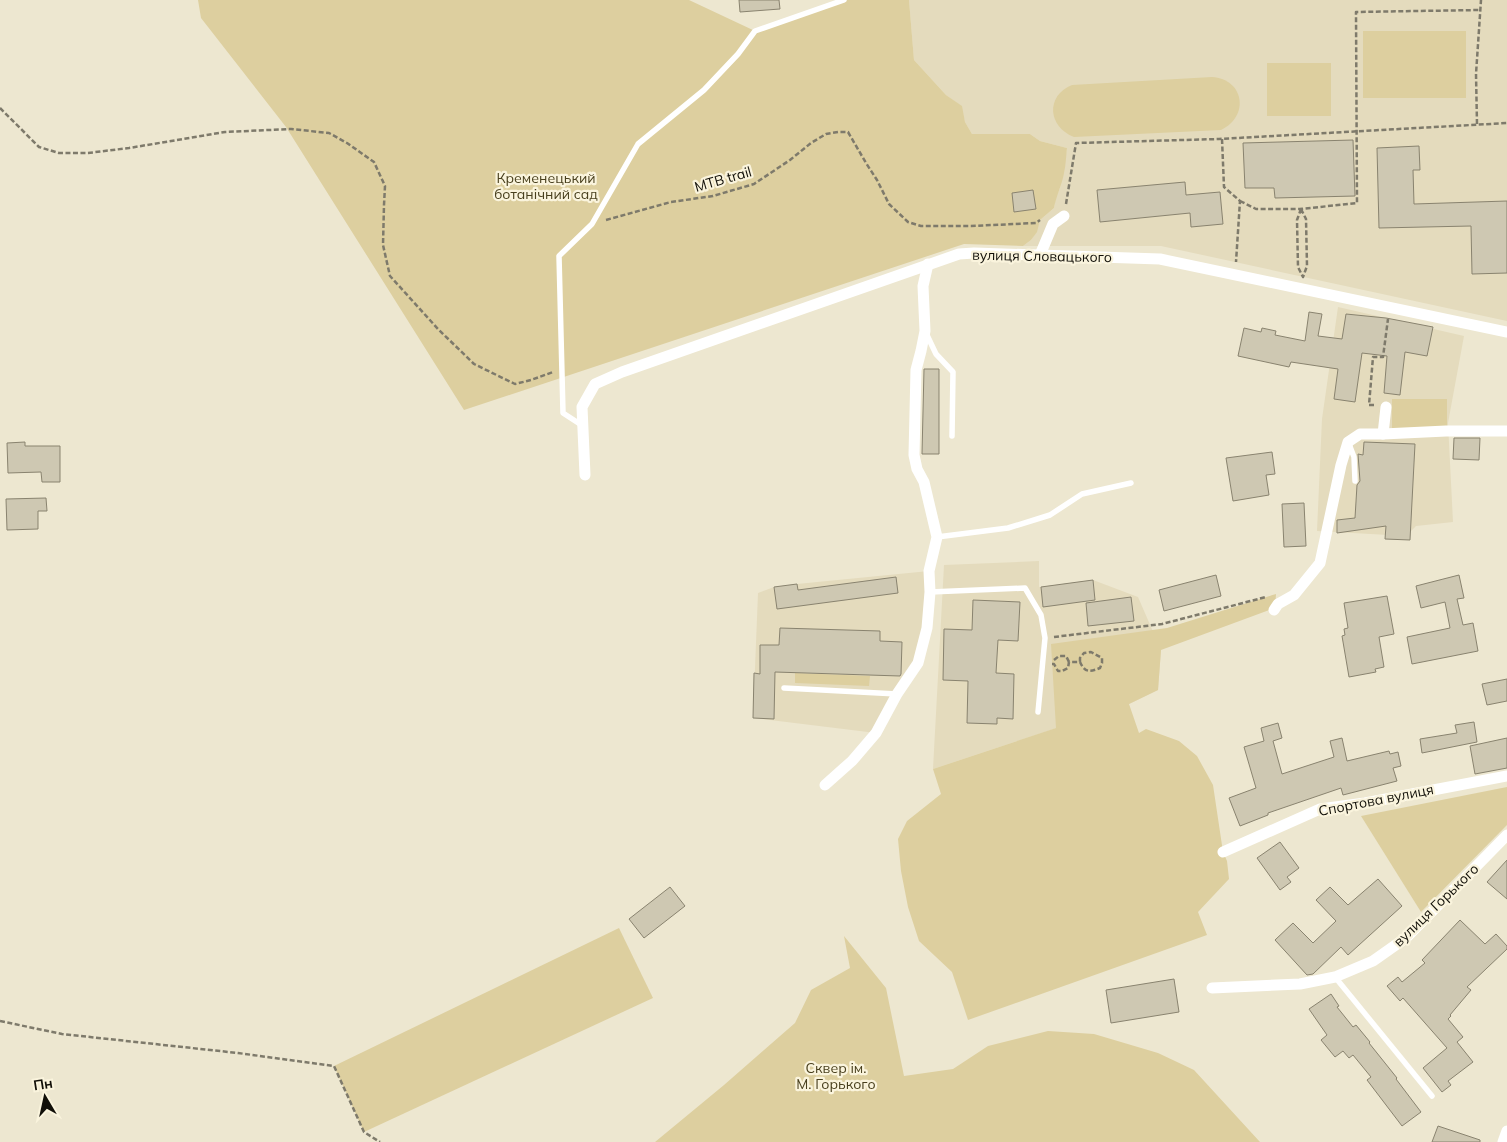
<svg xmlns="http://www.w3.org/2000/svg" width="1507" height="1142" font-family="Mulish,sans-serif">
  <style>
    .built { fill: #e4dbbd }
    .green { fill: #ddcf9f }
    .building { fill: #cec8b2; stroke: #89836f }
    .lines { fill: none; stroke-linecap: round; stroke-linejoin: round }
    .path { stroke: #7e7a6b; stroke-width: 2.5; stroke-dasharray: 5 2.5; stroke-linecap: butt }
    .lane { stroke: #fff; stroke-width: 5.5 }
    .street { stroke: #fff; stroke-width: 11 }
    .labels { text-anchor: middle; stroke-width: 4.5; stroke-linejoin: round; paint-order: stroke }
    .park-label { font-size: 14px; fill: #483f1d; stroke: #faf4dd }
    .street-label { font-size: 14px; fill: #110f08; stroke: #faf4dd }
  </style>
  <rect width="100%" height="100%" fill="#ede7d0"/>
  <g class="built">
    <path d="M909 0H1507V321L1161 246H1023L1031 240 1036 232 1040 220 1054 208 1056 196 1060 188 1067 148 1040 141 1030 134H972L965 122 961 106 946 95 914 60Z"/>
    <path d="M1338 307 1464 336 1448 423 1453 522 1416 526 1406 536 1317 531 1322 419Z"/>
    <path d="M1039 561V587L1093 580 1138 597 1161 650 1158 690 1129 704 933 769 944 565Z"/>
    <path d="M929 571 918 663 876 733 753 718 758 593 774 587 797 584Z"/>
  </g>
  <g class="green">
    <path d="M198 0H689L755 31 844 0H909L914 60 946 95 962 106 965 122 972 134H1030L1040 141 1067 148C1066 156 1066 164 1064 173 1062 185 1056 196 1054 208L1040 220 1037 232 1031 240 1023 246 964 244 464 410 286 127 201 18Z"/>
    <rect x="1363" y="31" width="103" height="67"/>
    <rect x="1267" y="63" width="64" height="53"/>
    <path d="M1212 77C1244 79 1250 116 1221 130L1074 137C1048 127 1045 96 1072 85Z"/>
    <rect x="1392" y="399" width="55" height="31"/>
    <path d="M1276 594 1275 608 1161 650 1158 690 1129 704 1139 733 1146 729 1179 741 1197 756 1213 785 1223 852 1227 861 1229 879 1198 912 1207 935 968 1020 952 972 919 941 908 907 901 871 898 839 907 821 941 794 933 769 1056 728 1051 644 1167 628Z"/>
    <path d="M795 673 870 676 869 686 795 683Z"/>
    <path d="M1507 787V825L1421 912 1361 816Z"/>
    <path d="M619 928 653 998 364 1132 334 1066Z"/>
    <path d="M844 936 886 988 904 1076 953 1069 988 1046 1048 1031 1094 1034 1158 1053 1194 1070 1260 1142H655L724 1085 795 1023 811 990 850 968Z"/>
  </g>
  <g class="building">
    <path d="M739 0H779L780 9 740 12Z"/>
    <path d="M1353 140 1355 196 1275 198 1274 188H1245L1243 143Z"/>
    <path d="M1419 146 1420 170H1413L1414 204 1507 201V273L1472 274 1471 226 1379 228 1377 148Z"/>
    <path d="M1185 182 1186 195 1220 192 1223 224 1191 227 1190 213 1100 222 1097 190Z"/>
    <path d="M1033 190 1036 209 1014 212 1012 193Z"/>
    <path d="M1309 312 1322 314 1318 336 1342 339 1346 314 1386 318 1433 327 1427 356 1405 352 1400 395 1384 393 1387 356 1362 353 1355 402 1334 399 1338 369 1291 362 1289 367 1238 356 1244 328 1261 332 1262 328 1276 331 1275 335 1305 341Z"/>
    <path d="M924 369H939V454H922Z"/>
    <path d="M1454 438H1480L1479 460 1453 459Z"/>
    <path d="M25 442V446H60V482H42L41 472 8 473 7 443Z"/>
    <path d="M1364 442 1415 444 1410 540 1385 539 1386 526 1337 533V520L1355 518 1357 485 1360 481 1358 454 1363 455Z"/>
    <path d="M1272 452 1275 474 1266 475 1269 495 1233 501 1226 458Z"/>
    <path d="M46 498 47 511H38V529L7 530 6 499Z"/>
    <path d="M1304 503 1306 546 1284 547 1282 504Z"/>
    <path d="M1216 575 1221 596 1164 611 1159 590Z"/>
    <path d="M1459 575 1464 598 1457 599 1463 625 1473 623 1478 651 1412 664 1407 637 1450 628 1445 602 1421 608 1416 586Z"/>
    <path d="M896 577 898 593 777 609 774 587 797 584 798 590Z"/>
    <path d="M1093 580 1095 600 1043 607 1041 587Z"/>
    <path d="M1387 596 1394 634 1379 637 1384 667 1375 669 1376 672 1349 677 1342 636 1345 635 1344 629 1348 628 1344 603Z"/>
    <path d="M1131 597 1134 621 1088 626 1086 603Z"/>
    <path d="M973 600 1020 602 1018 641 998 640 996 673 1014 674 1013 719 997 718V724L967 723 968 681 943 680 944 629 972 630Z"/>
    <path d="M780 628 880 631V641L902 642 901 674 900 676 775 672 774 719 753 718 754 673 760 674V645H779Z"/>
    <path d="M1507 679V701L1487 705 1482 684Z"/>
    <path d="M1474 722 1477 742 1422 753 1420 739 1457 733 1455 725Z"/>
    <path d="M1278 723 1282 738 1273 741 1282 774 1334 757 1330 741 1342 738 1347 761 1389 751 1390 754 1398 752 1401 766 1393 768 1397 781 1343 795 1341 788 1268 813V815L1240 826 1229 798 1256 788 1244 747 1264 741 1261 728Z"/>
    <path d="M1507 738V768L1475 774 1470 746Z"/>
    <path d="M1280 842 1299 868 1287 877 1291 882 1280 890 1257 858Z"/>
    <path d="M1507 860V899L1487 882Z"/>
    <path d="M1378 879 1402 906 1348 955 1341 947 1313 974 1307 975 1275 940 1293 923 1313 943 1336 921 1316 900 1330 887 1348 905Z"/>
    <path d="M670 887 685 906 644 938 629 919Z"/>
    <path d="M1460 920 1485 944 1496 934 1507 946V949L1467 987 1471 990 1450 1015 1451 1016 1448 1019 1463 1037 1457 1042 1473 1062 1448 1081 1451 1085 1442 1092 1423 1068 1447 1048 1403 998 1400 1001 1387 986 1398 977 1402 982 1425 963 1422 960Z"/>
    <path d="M1174 979 1179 1012 1111 1023 1106 990Z"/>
    <path d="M1331 994 1339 1006 1337 1007 1353 1027 1356 1025 1370 1042 1369 1043 1397 1078 1396 1079 1421 1112 1402 1126 1367 1080 1371 1077 1353 1055 1349 1058 1343 1051 1335 1057 1321 1040 1327 1035 1309 1009Z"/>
    <path d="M1438 1126 1480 1140V1142H1432Z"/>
  </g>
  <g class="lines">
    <g class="path">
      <path d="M0 108 39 147 59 153H88L129 148 225 132 291 129 329 133 347 143 374 162 385 186 384 205 383 245 390 276 438 329 474 364 515 384 531 380 553 372"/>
      <path d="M1477 124 1476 74 1481 0"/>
      <path d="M1222 139 1224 187 1240 201 1236 262"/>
      <path d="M1240 201 1256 209H1301L1357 203 1356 12 1480 10"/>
      <path d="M1066 204 1076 143 1219 139 1507 123"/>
      <path d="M1301 209 1306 219 1307 266 1303 277 1298 267 1297 220Z"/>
      <path d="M606 220 671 202 713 196 754 184 790 160 811 143 826 134 838 132H848L866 163 877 180 889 204 908 222 921 226H971L1036 223 1040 220"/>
      <path d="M1374 405H1369L1373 357H1383L1388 319"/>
      <path d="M1054 637 1162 624 1266 597"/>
      <path d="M1054 660 1059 656H1066L1069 662"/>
      <path d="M1052 664H1054L1058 671H1062L1068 668 1069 662H1080C1085 673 1090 672 1100 668L1102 663V658L1091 652 1084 653 1080 658V662"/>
      <path d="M0 1021 62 1034 238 1053 334 1066 364 1132 380 1142"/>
    </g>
    <g class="lane">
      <path d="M926 333 936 354 953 372 952 436"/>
      <path d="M583 426 563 413 559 256 592 224 638 144 704 90 738 54 755 31 844 0"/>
      <path d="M1349 444 1354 457 1355 481"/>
      <path d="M937 537 1008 528 1050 515 1082 494 1131 483"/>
      <path d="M930 592 1025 588 1041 615 1045 638 1038 712"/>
      <path d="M784 688 897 694"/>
      <path d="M1335 977 1432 1096"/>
    </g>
    <g class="street">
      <path d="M1040 255 1053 224 1064 216"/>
      <path d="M1383 434 1386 407"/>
      <path d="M585 475 582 407 595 384 622 372 959 254 974 253 1160 259 1507 332"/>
      <path d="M1274 610 1278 604 1294 595 1320 563 1341 465 1348 442 1360 434H1383L1446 431H1507"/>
      <path d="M825 785 852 761 876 733 897 694 918 663 927 628 930 592 929 571 937 537 924 482 917 469 914 455 916 370 921 351 925 331 923 286 928 264"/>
      <path d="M1223 852 1320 809 1365 803 1507 776"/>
      <path d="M1212 988 1300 984 1335 977 1373 961 1407 937 1507 835"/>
      <path d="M1503 1142 1507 1131"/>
    </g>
  </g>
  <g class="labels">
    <g class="park-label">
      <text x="546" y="183">Кременецький<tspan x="546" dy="16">ботанічний сад</tspan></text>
      <text x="836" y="1073">Сквер ім.<tspan x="836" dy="16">М. Горького</tspan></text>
    </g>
    <g class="street-label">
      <text transform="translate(723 179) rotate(-16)" y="5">MTB trail</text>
      <text transform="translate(1042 256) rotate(1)" y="5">вулиця Словацького</text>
      <text transform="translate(1376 800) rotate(-11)" y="5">Спортова вулиця</text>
      <text transform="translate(1436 905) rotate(-44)" y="5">вулиця Горького</text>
    </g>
  </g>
  <g transform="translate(45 1097) rotate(351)" stroke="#faf4dd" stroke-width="4" paint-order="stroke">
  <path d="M0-4L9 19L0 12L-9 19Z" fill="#110f08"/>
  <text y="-8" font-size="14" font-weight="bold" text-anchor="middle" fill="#110f08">Пн</text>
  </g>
</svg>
